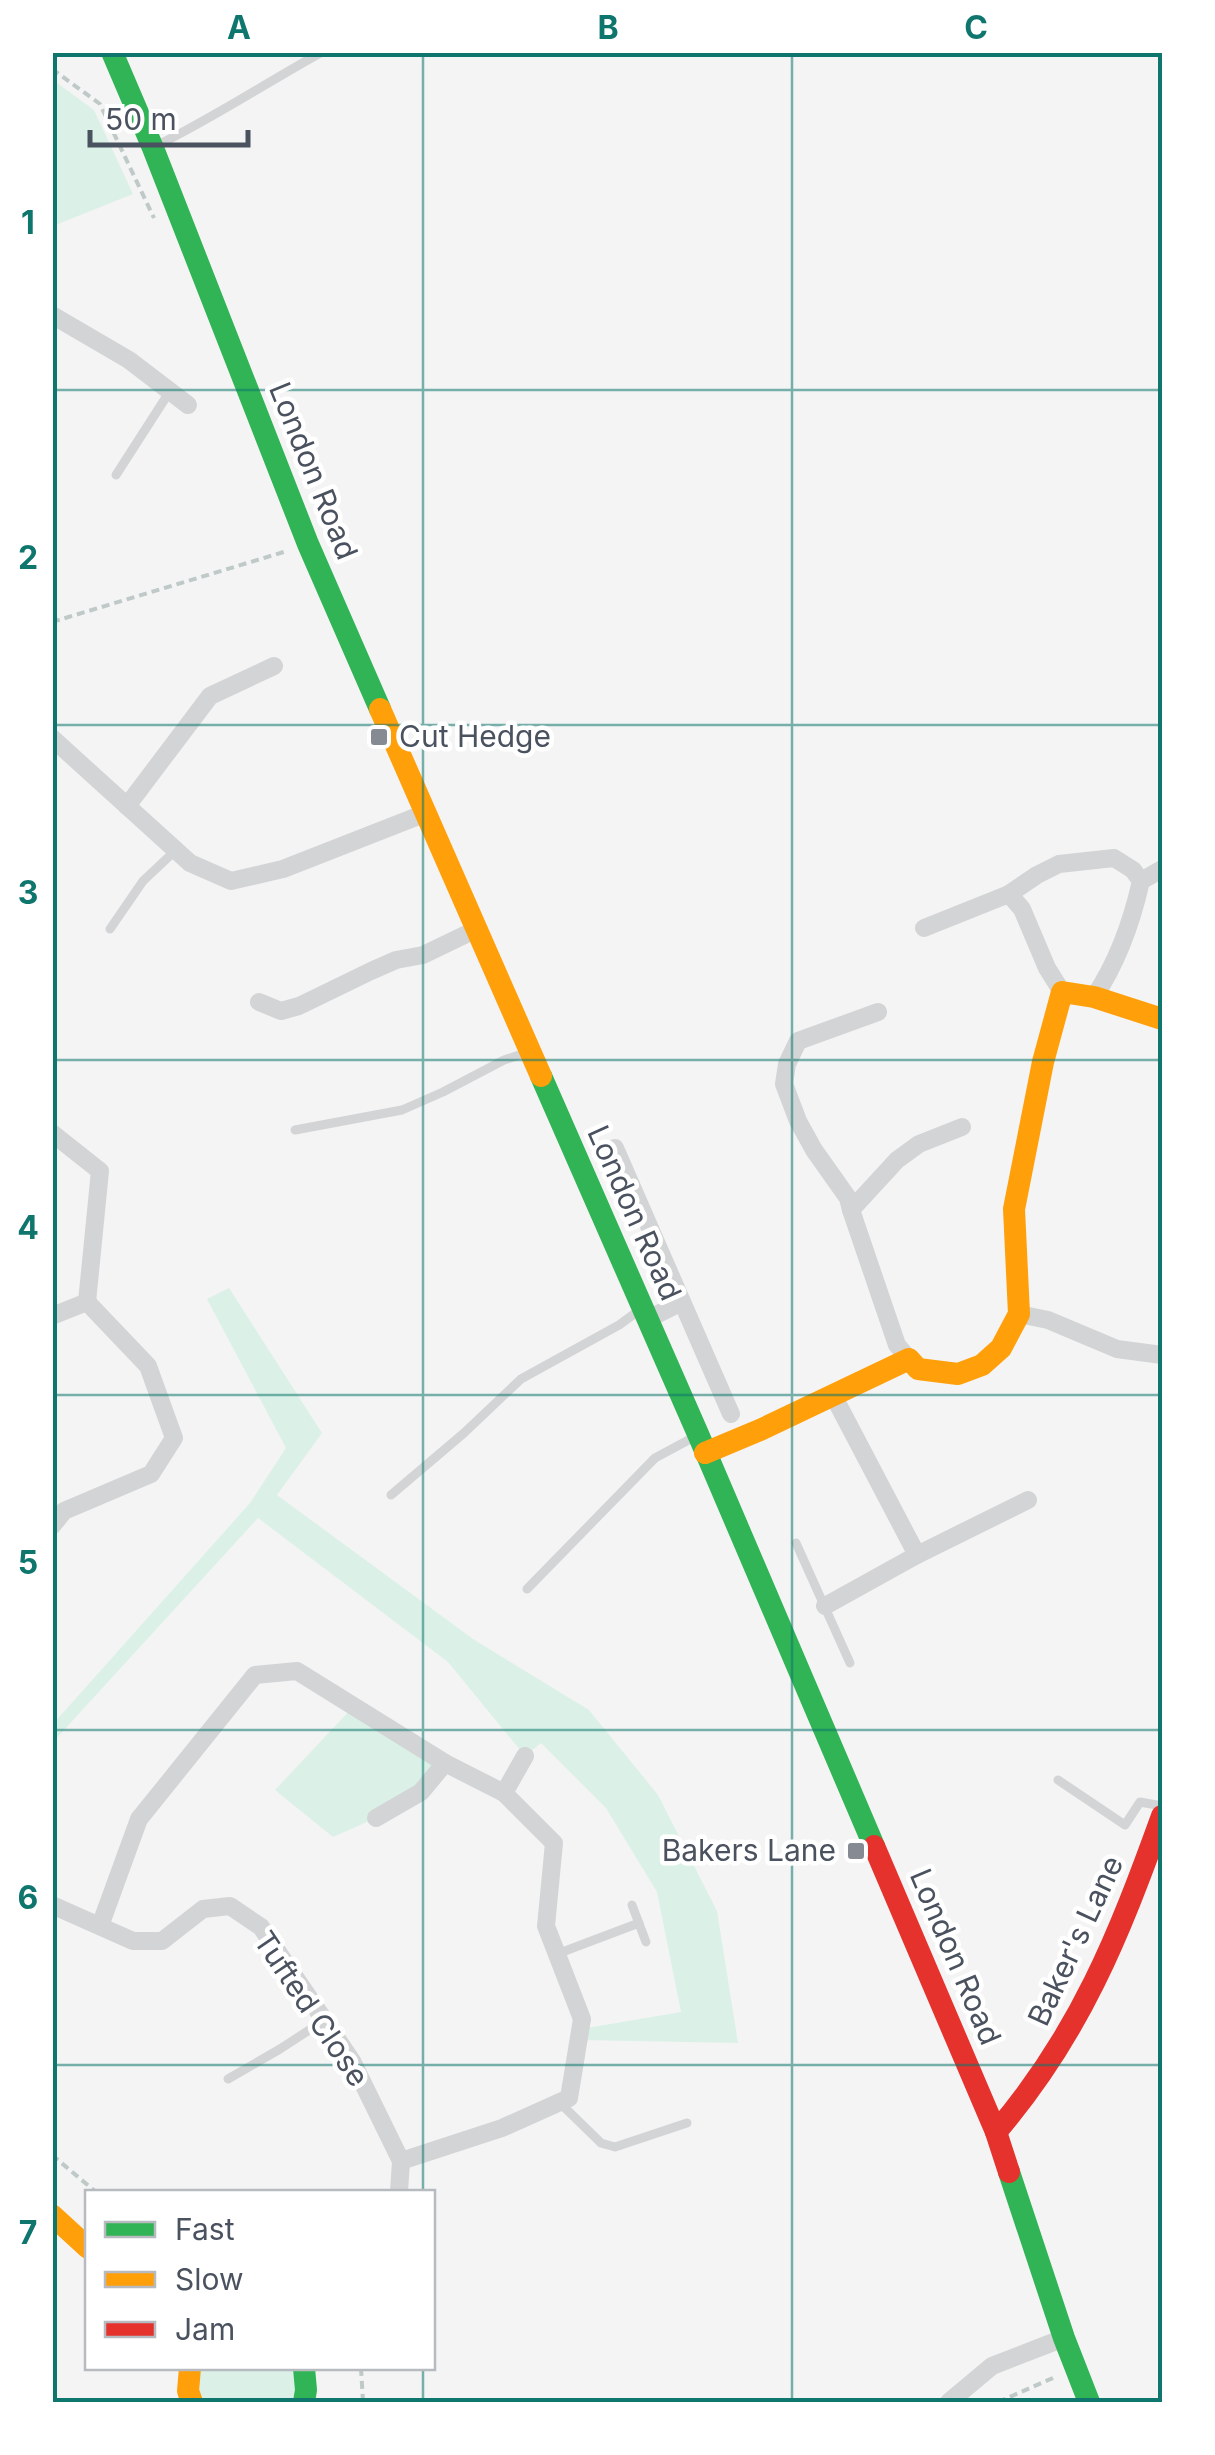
<svg xmlns="http://www.w3.org/2000/svg" width="1215" height="2455" font-family="Inter,sans-serif">
  <style>
    .green { fill: #dbf1e7 }
    .lines { fill: none; stroke-linecap: round; stroke-linejoin: round }
    .path { stroke: #bec9c8; stroke-width: 4; stroke-dasharray: 8 5; stroke-linecap: butt }
    .lane { stroke: #d3d4d6; stroke-width: 9 }
    .street { stroke: #d3d4d6; stroke-width: 18 }
    .fast { stroke: #30b455; stroke-width: 22 }
    .slow { stroke: #ff9f0a; stroke-width: 22 }
    .jam { stroke: #e5322d; stroke-width: 22 }
    .grid { fill: none; stroke: #0f766e; stroke-width: 2.5; stroke-opacity: 0.55 }
    .poi-dot { fill: #868b93; stroke: #fff; stroke-width: 4 }
    .labels { text-anchor: middle; stroke-width: 9; stroke-linejoin: round; paint-order: stroke }
    .street-label { font-size: 30px; fill: #4b525f; stroke: #fff }
    .poi-label { font-size: 30px; fill: #4b525f; stroke: #fff; text-anchor: start }
    .neatline { fill: none; stroke: #0f766e; stroke-width: 4 }
    .grid-label { font-size: 32px; text-anchor: middle; font-weight: bold; fill: #0f766e }
  </style>
  <rect width="100%" height="100%" fill="#f4f4f4"/>
  <g class="green">
    <path d="M53 80 94 110 133 194 53 226Z"/>
    <path d="M229 1288 322 1433 277 1495 473 1639 589 1710 658 1795 717 1911 738 2043 579 2040 581 2029 681 2012 657 1892 606 1808 541 1743 525 1756 448 1662 258 1518 53 1742V1724L250 1503 286 1448 207 1299Z"/>
    <path d="M354 1706 445 1763 376 1818 333 1837 275 1790Z"/>
    <path d="M195 2368H301L300 2402H195Z"/>
  </g>
  <g class="lines">
    <g class="path">
      <path d="M52 69 100 104 154 218"/>
      <path d="M52 622 287 551"/>
      <path d="M52 2155 96 2192"/>
      <path d="M361 2368 363 2402"/>
      <path d="M998 2402 1053 2378"/>
    </g>
    <g class="lane">
      <path d="M156 146C213 118 266 83 322 52"/>
      <path d="M116 475 170 391"/>
      <path d="M110 929 143 881 176 850"/>
      <path d="M295 1130 402 1110 443 1092 504 1060 528 1052"/>
      <path d="M391 1495 464 1433 521 1379 619 1325 641 1309"/>
      <path d="M796 1543 850 1663"/>
      <path d="M527 1589 655 1458 696 1436"/>
      <path d="M1058 1780 1125 1825 1140 1802 1162 1806"/>
      <path d="M632 1905 646 1942"/>
      <path d="M557 1954 639 1923"/>
      <path d="M228 2079 280 2049 323 2021"/>
      <path d="M560 2103 601 2143 615 2147 687 2123"/>
    </g>
    <g class="street">
      <path d="M52 315 129 360 188 405"/>
      <path d="M52 738 190 863 231 881 283 869 426 813"/>
      <path d="M127 806 210 696 274 666"/>
      <path d="M1141 881 1162 869"/>
      <path d="M1009 894 1037 875 1059 864 1114 858 1133 870 1141 881C1132 921 1117 963 1094 997"/>
      <path d="M924 928 1009 894 1022 909 1047 968 1062 992"/>
      <path d="M259 1002 281 1011 299 1006 371 971 396 960 423 955 477 929"/>
      <path d="M52 1133 100 1171 87 1302"/>
      <path d="M615 1148 731 1414"/>
      <path d="M851 1210 848 1198 814 1150 798 1121 784 1084 787 1064 798 1041 878 1012"/>
      <path d="M1019 1314 1048 1320 1117 1349 1162 1355"/>
      <path d="M52 1316 87 1302 148 1366 174 1438 151 1474 64 1511 52 1526"/>
      <path d="M648 1319 682 1302"/>
      <path d="M909 1359 897 1345 851 1210 897 1160 919 1144 962 1127"/>
      <path d="M833 1395 917 1555"/>
      <path d="M825 1606 917 1555 1028 1500"/>
      <path d="M376 1818 421 1792 445 1763"/>
      <path d="M52 1905 133 1941H162L203 1909 230 1906 261 1927 352 2061 401 2161 399 2192"/>
      <path d="M100 1926 139 1819 255 1675 297 1671 445 1763 504 1793"/>
      <path d="M401 2161 502 2128 569 2098 582 2019 546 1926 554 1843 504 1793 525 1756"/>
      <path d="M949 2402 992 2366 1064 2338"/>
    </g>
    <g class="fast">
      <path d="M112 52 153 148 308 544 380 709"/>
      <path d="M541 1076 698 1434 874 1846"/>
      <path d="M1009 2172 1064 2338 1089 2402"/>
      <path d="M304 2368 306 2390 304 2402"/>
    </g>
    <g class="slow">
      <path d="M380 709 541 1076"/>
      <path d="M705 1453 760 1430 909 1359 918 1369 958 1374 982 1365 1001 1348 1019 1314 1014 1209 1043 1062 1062 992 1094 997 1162 1019"/>
      <path d="M52 2215 88 2248"/>
      <path d="M190 2368 188 2391 192 2402"/>
    </g>
    <g class="jam">
      <path d="M874 1846 996 2132 1009 2172"/>
      <path d="M996 2132C1080 2034 1119 1935 1162 1816"/>
    </g>
  </g>
  <path class="grid" d="M423 52V2192M792 52V2402M52 390H1162M52 725H1162M52 1060H1162M52 1395H1162M52 1730H1162M52 2065H1162M423 2368V2402"/>
  <g class="poi-dot">
    <rect x="369" y="727" width="20" height="20" rx="5"/>
    <rect x="846" y="1841" width="20" height="20" rx="5"/>
  </g>
  <g class="labels">
    <g class="street-label">
      <text transform="translate(313 471) rotate(68)" y="10">London Road</text>
      <text transform="translate(634 1213) rotate(66)" y="10">London Road</text>
      <text transform="translate(1076 1941) rotate(-65)" y="10">Baker's Lane</text>
      <text transform="translate(955 1957) rotate(67)" y="10">London Road</text>
      <text transform="translate(311 2009) rotate(56)" y="10">Tufted Close</text>
    </g>
    <g class="poi-label">
      <text x="399" y="747">Cut Hedge</text>
      <text x="836" y="1861" text-anchor="end">Bakers Lane</text>
    </g>
  </g>
  <rect width="1215" height="2455" fill="none" stroke="#ffffff" stroke-width="110"/>
  <rect x="85" y="2190" width="350" height="180" fill="#ffffff" stroke="#b7babf" stroke-width="2.5"/>
  <rect x="105" y="2222" width="50" height="15" fill="#30b455" stroke="#b7babf" stroke-width="2.5"/>
  <text x="175" y="2240" font-size="30" fill="#4b525f">Fast</text>
  <rect x="105" y="2272" width="50" height="15" fill="#ff9f0a" stroke="#b7babf" stroke-width="2.5"/>
  <text x="175" y="2290" font-size="30" fill="#4b525f">Slow</text>
  <rect x="105" y="2322" width="50" height="15" fill="#e5322d" stroke="#b7babf" stroke-width="2.5"/>
  <text x="175" y="2340" font-size="30" fill="#4b525f">Jam</text>
  <path d="M90 130v15h158v-15" fill="none" stroke="#4b525f" stroke-width="5"/>
  <text x="105" y="130" font-size="30" fill="#4b525f" stroke="#ffffff" stroke-width="8" paint-order="stroke">50 m</text>
  <rect x="55" y="55" width="1105" height="2345" class="neatline"/>
  <g class="grid-label">
    <text x="239" y="39">A</text>
    <text x="608" y="39">B</text>
    <text x="976" y="39">C</text>
    <text x="28" y="234">1</text>
    <text x="28" y="569">2</text>
    <text x="28" y="904">3</text>
    <text x="28" y="1239">4</text>
    <text x="28" y="1574">5</text>
    <text x="28" y="1909">6</text>
    <text x="28" y="2244">7</text>
  </g>
</svg>
